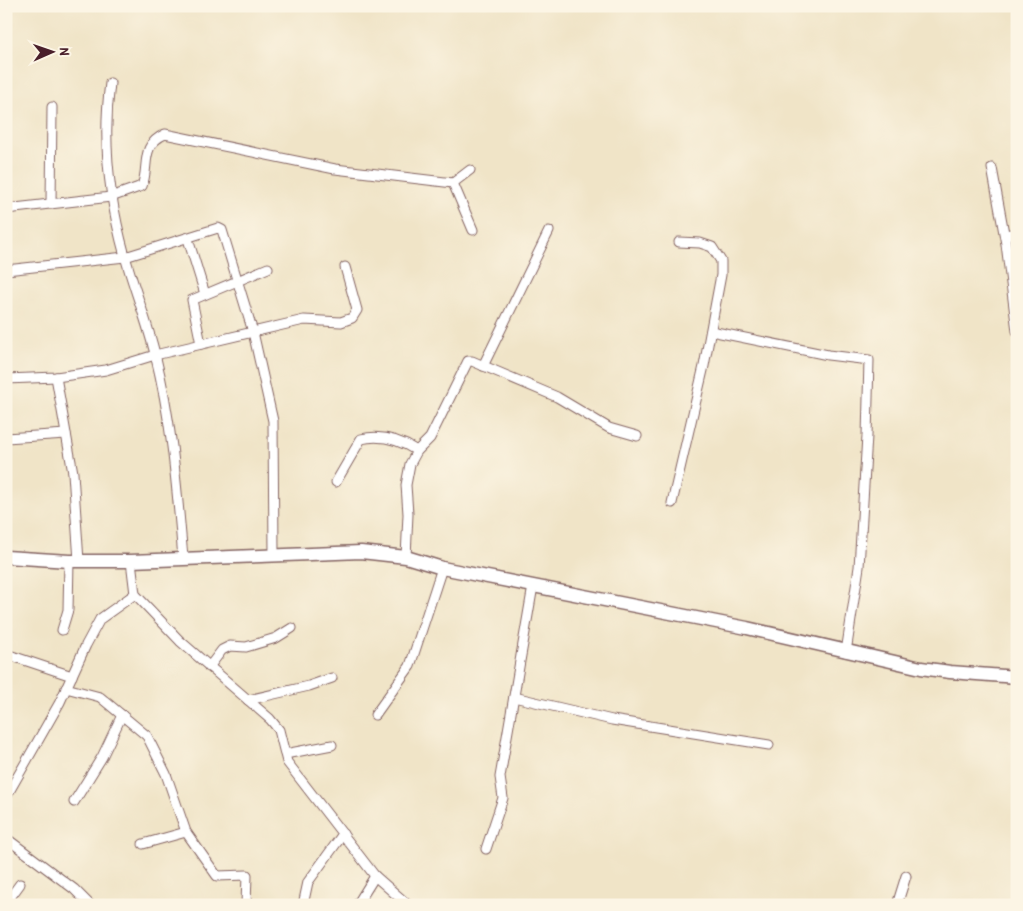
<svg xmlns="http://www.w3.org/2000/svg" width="1023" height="911" font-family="'Patrick Hand',sans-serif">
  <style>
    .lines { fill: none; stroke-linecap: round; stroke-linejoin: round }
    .minor-casing { stroke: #846462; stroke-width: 11 }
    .secondary-casing { stroke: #846462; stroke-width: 15 }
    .minor { stroke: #fff; stroke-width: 9 }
    .secondary { stroke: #fff; stroke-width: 12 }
  </style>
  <rect width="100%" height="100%" fill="#fcf5e5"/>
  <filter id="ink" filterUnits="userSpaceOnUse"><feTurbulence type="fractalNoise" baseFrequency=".02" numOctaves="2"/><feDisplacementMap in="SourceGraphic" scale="10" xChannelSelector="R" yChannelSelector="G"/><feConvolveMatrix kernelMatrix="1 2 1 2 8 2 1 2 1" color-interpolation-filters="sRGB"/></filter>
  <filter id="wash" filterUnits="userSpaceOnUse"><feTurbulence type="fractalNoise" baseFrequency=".0096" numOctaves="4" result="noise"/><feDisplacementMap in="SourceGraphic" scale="20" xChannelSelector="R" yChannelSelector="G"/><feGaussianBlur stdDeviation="1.12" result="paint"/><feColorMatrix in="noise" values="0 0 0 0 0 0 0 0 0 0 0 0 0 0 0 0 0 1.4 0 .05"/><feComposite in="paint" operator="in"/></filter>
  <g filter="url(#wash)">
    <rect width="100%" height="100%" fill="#f0e4c7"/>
  </g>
  <g filter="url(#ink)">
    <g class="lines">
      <defs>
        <g id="minor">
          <path d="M110 83C102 142 109 199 125 256 134 289 147 321 155 354 172 421 177 490 183 558"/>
          <path d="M992 168 1006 244 1017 331"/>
          <path d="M453 183 473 230"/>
          <path d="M51 204 52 107"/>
          <path d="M6 209 111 197 142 186C150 166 139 146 165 134L335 169 453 183 470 170"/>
          <path d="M1005 235 1017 233"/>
          <path d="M188 239 205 294"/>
          <path d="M6 270 125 257 218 228 222 230 253 332 273 421 274 554"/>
          <path d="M711 331 828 355 869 360 867 436 859 567 846 652"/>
          <path d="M201 344 192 300 268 268"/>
          <path d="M483 366 549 231"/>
          <path d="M56 377 73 473 79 561"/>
          <path d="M6 379 56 377 106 370 155 355 304 320 341 322 352 318 357 310 345 267"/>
          <path d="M6 438 66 434"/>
          <path d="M336 482 361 439C382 434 400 440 417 451"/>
          <path d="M672 503 704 366 721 275V261L712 247 700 243 679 242"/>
          <path d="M406 557 408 514 406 485 410 464 417 451 430 438 468 361H472L557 397 609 428 637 436"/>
          <path d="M131 561 135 594 180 641 270 719 279 730 287 762 375 876 408 905"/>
          <path d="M62 630 68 610 69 561"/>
          <path d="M6 654 72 676"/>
          <path d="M209 667 222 650 230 646 246 647 276 638 292 628"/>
          <path d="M66 688 100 697 147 736 166 774 186 832 217 876 247 875 246 905"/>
          <path d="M514 697 612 720 769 745"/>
          <path d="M248 700 309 686 332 678"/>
          <path d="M375 715 410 666 442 568"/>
          <path d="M285 754 332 745"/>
          <path d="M6 797 60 702 86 645 100 619 135 594"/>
          <path d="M74 802 102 757 122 715"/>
          <path d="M6 838 74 889 90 905"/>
          <path d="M143 844 186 832"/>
          <path d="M486 849 503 798 500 777 533 586"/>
          <path d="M6 903 20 884"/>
          <path d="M303 905 308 882 343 834"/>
          <path d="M357 905 375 876"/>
          <path d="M897 905 906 876"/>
        </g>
        <path id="secondary" d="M6 557 69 561H131L361 552 406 557 442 568 747 628 921 668 950 672 1017 677"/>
      </defs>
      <use href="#minor" class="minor-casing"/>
      <use href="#secondary" class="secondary-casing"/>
      <use href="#minor" class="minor"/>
      <use href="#secondary" class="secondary"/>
    </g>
  </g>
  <rect width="1023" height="911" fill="none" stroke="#fcf5e5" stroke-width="25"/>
  <g transform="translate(52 52) rotate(88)" stroke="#fcf5e5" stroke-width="4" paint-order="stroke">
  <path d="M0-4L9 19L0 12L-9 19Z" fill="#4a1f2b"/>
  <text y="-8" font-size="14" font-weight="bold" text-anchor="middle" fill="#4a1f2b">N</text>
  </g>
</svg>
